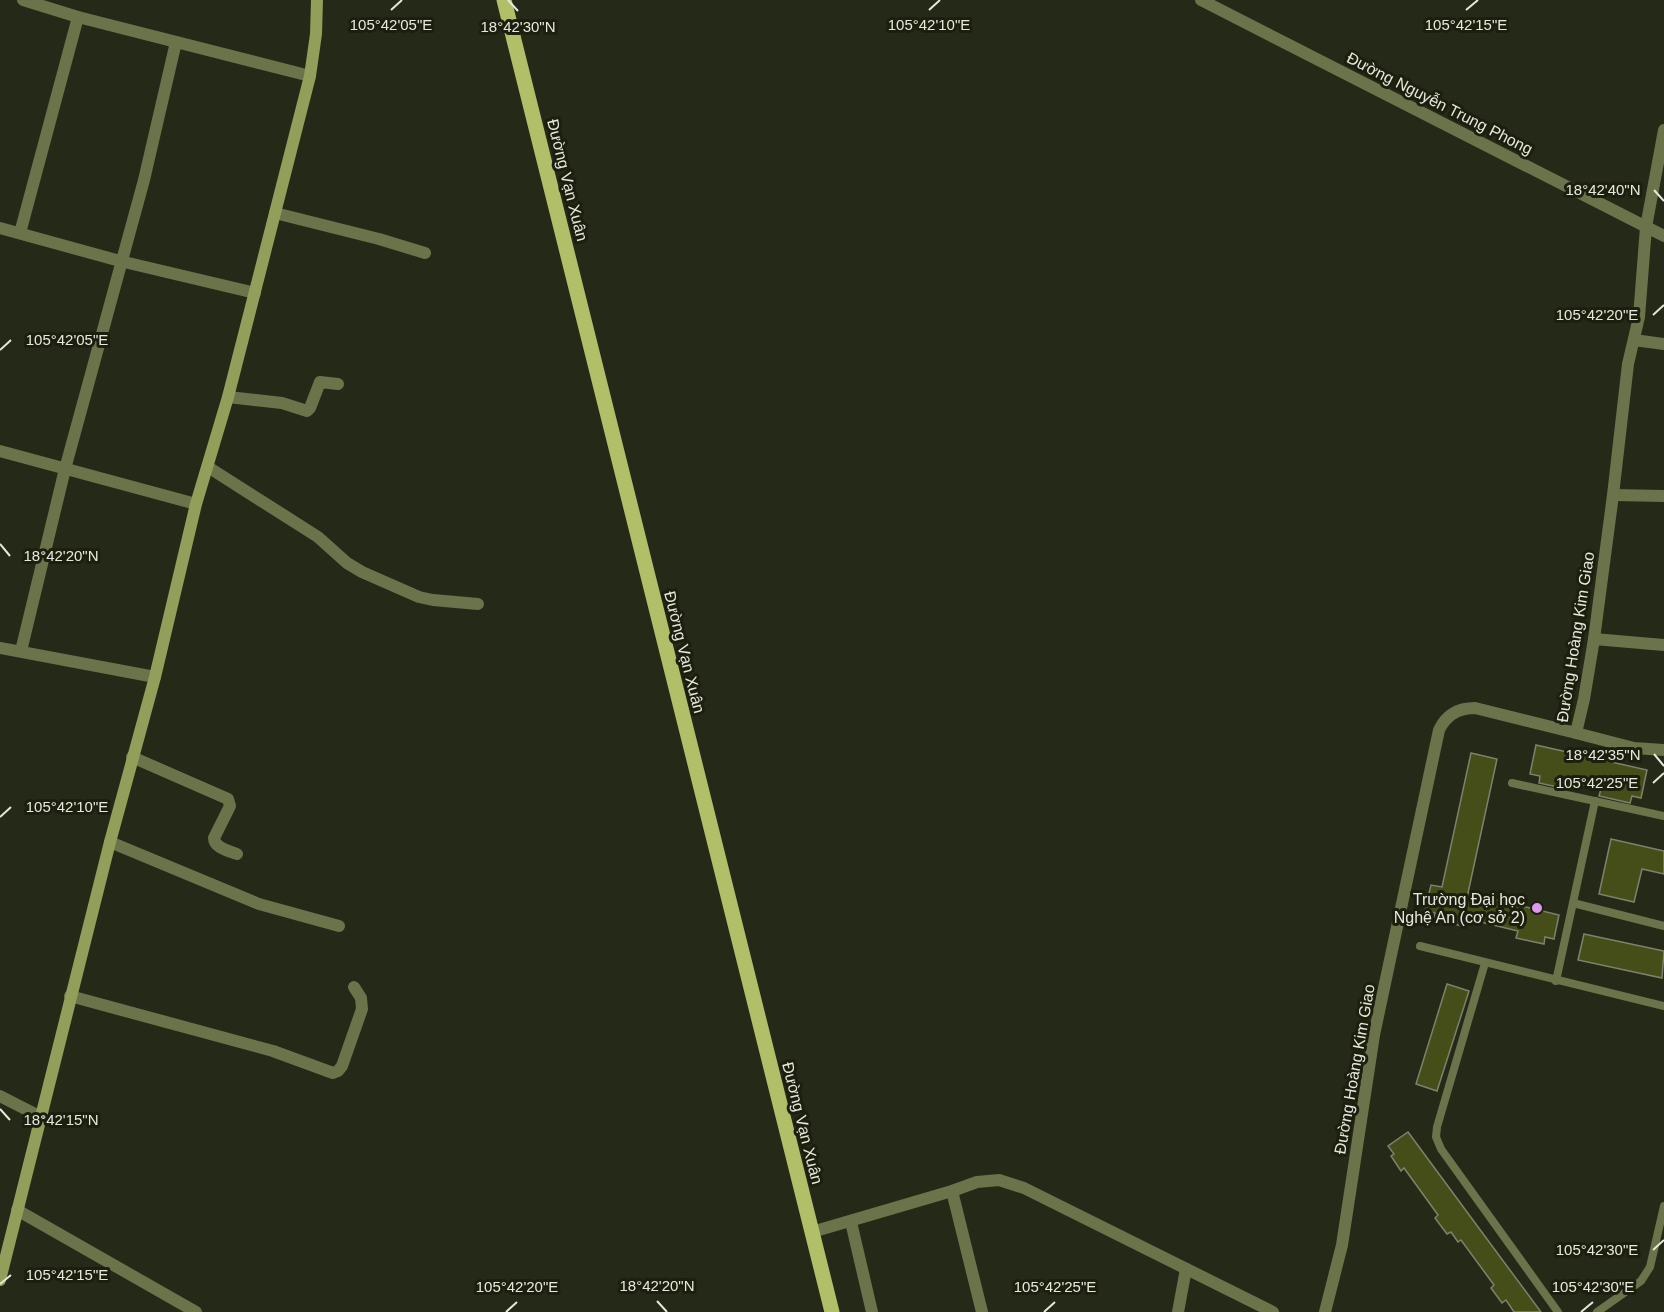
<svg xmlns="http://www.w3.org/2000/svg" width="1664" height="1312" font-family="Helvetica,sans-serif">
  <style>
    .building { fill: #454e19; stroke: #7d826d; stroke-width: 1.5 }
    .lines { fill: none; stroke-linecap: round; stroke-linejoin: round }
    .lane { stroke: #6b734a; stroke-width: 8 }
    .street { stroke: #6b734a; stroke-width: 12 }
    .secondary { stroke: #929f5b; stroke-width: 12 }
    .primary { stroke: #b1c068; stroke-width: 15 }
    .ticks { fill: none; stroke: #e6e8dd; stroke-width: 2 }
    .poi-dot { fill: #df98f2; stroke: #1c1f0e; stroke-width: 2 }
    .labels { text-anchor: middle; stroke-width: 6; stroke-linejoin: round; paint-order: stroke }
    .street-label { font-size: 16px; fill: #e6e8dd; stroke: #1c1f0e }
    .poi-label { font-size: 16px; fill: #e6e8dd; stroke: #1c1f0e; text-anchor: end }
    .ticks-label { font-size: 15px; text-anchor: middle; fill: #e6e8dd; stroke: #1c1f0e; stroke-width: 6; stroke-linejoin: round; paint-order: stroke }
  </style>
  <rect width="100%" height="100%" fill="#252917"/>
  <g class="building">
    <path d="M1536 745 1647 770 1641 798 1632 796 1630 803 1599 796 1601 789 1569 781 1567 789 1539 783 1540 776 1530 774Z"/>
    <path d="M1471 753 1497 759 1468 893 1559 915 1554 939 1545 937 1544 944 1516 938 1518 931 1464 918 1462 926 1434 919 1435 913 1425 910 1431 885 1442 887Z"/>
    <path d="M1611 839 1664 851V874L1642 869 1634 902 1599 894Z"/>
    <path d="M1584 934 1664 951 1662 978 1578 960Z"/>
    <path d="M1447 984 1469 991 1437 1091 1416 1084Z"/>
    <path d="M1408 1132 1481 1231 1541 1312H1514L1506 1300 1502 1303 1491 1288 1494 1285 1461 1240 1458 1242 1451 1232 1447 1234 1435 1218 1438 1215 1404 1168 1401 1171 1391 1156 1394 1154 1388 1146Z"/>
  </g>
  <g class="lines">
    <g class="lane">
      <path d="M1512 783 1664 816"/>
      <path d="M1573 903 1664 926"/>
      <path d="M1420 946 1664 1006"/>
      <path d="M1485 963 1437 1127 1436 1137 1441 1149 1558 1312"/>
      <path d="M1556 981 1595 801"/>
      <path d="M1597 1312 1641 1281 1650 1267 1664 1206"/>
    </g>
    <g class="street">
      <path d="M23 0 78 17 310 76"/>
      <path d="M1201 0 1664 236"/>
      <path d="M275 213 379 239 425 253"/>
      <path d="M0 228 120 261 255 293"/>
      <path d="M20 233 78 17"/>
      <path d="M1634 340 1664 344"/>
      <path d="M228 397 282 403 307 411 310 408 320 382 338 384"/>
      <path d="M0 451 196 504"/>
      <path d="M208 467 318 537 347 563 362 572 419 597 433 600 478 604"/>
      <path d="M1613 495 1664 496"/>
      <path d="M1594 639 1664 645"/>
      <path d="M0 648 155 677"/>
      <path d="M21 651 65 469 144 180 176 42"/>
      <path d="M1576 733 1634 748 1664 750"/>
      <path d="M132 757 228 799 230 806 214 838C214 848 229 851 237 854"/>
      <path d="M110 842 259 904 339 926"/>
      <path d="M70 996 273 1051 333 1073 338 1071 342 1066 362 1009 361 998 354 987"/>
      <path d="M0 1096 41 1117"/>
      <path d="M952 1191 982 1312"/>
      <path d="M17 1210 196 1312"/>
      <path d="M851 1222 872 1312"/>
      <path d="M812 1232 952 1191 977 1182 999 1180 1024 1188 1273 1312"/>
      <path d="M1178 1312 1186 1269"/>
      <path d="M1325 1312 1342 1245 1374 1035 1439 730C1446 715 1458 708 1475 708L1576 733 1584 699 1594 639 1613 495 1628 364 1639 317 1646 227 1664 130"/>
    </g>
    <path class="secondary" d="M0 1280 110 842 155 677 196 504 228 397 310 76 316 34 317 0"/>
    <path class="primary" d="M504 0 832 1312"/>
  </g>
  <path class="ticks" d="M508 0 518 11M391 10 402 0M929 10 940 0M1466 10 1478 0M1654 190 1664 201M1653 315 1664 305M0 350 11 340M0 544 10 556M1654 754 1664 766M1653 783 1664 773M0 817 11 807M0 1109 10 1120M1653 1250 1664 1240M0 1284 11 1275M657 1301 667 1312M506 1312 517 1302M1044 1312 1055 1302M1581 1312 1593 1302"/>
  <circle class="poi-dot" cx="1537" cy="908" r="6"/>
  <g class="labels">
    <g class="street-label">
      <text transform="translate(1440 103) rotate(27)" y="6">Đường Nguyễn Trung Phong</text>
      <text transform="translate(568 180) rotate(76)" y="6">Đường Vạn Xuân</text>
      <text transform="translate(1575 637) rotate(-81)" y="6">Đường Hoàng Kim Giao</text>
      <text transform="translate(685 652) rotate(76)" y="6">Đường Vạn Xuân</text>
      <text transform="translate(1354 1069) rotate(-80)" y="6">Đường Hoàng Kim Giao</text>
      <text transform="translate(803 1123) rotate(76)" y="6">Đường Vạn Xuân</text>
    </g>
    <g class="poi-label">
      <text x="1525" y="905">Trường Đại học<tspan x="1525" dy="18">Nghệ An (cơ sở 2)</tspan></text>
    </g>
  </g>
  <g class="ticks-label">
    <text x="391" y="30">105°42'05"E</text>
    <text x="929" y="30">105°42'10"E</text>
    <text x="1466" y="30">105°42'15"E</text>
    <text x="518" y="32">18°42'30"N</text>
    <text x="1603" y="195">18°42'40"N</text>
    <text x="1597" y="320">105°42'20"E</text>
    <text x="67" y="345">105°42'05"E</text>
    <text x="61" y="561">18°42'20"N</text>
    <text x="1603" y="760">18°42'35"N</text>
    <text x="1597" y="788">105°42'25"E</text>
    <text x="67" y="812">105°42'10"E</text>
    <text x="61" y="1125">18°42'15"N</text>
    <text x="1597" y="1255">105°42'30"E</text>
    <text x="67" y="1280">105°42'15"E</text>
    <text x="657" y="1291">18°42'20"N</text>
    <text x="517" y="1292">105°42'20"E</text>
    <text x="1055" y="1292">105°42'25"E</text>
    <text x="1593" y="1292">105°42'30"E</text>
  </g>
</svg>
